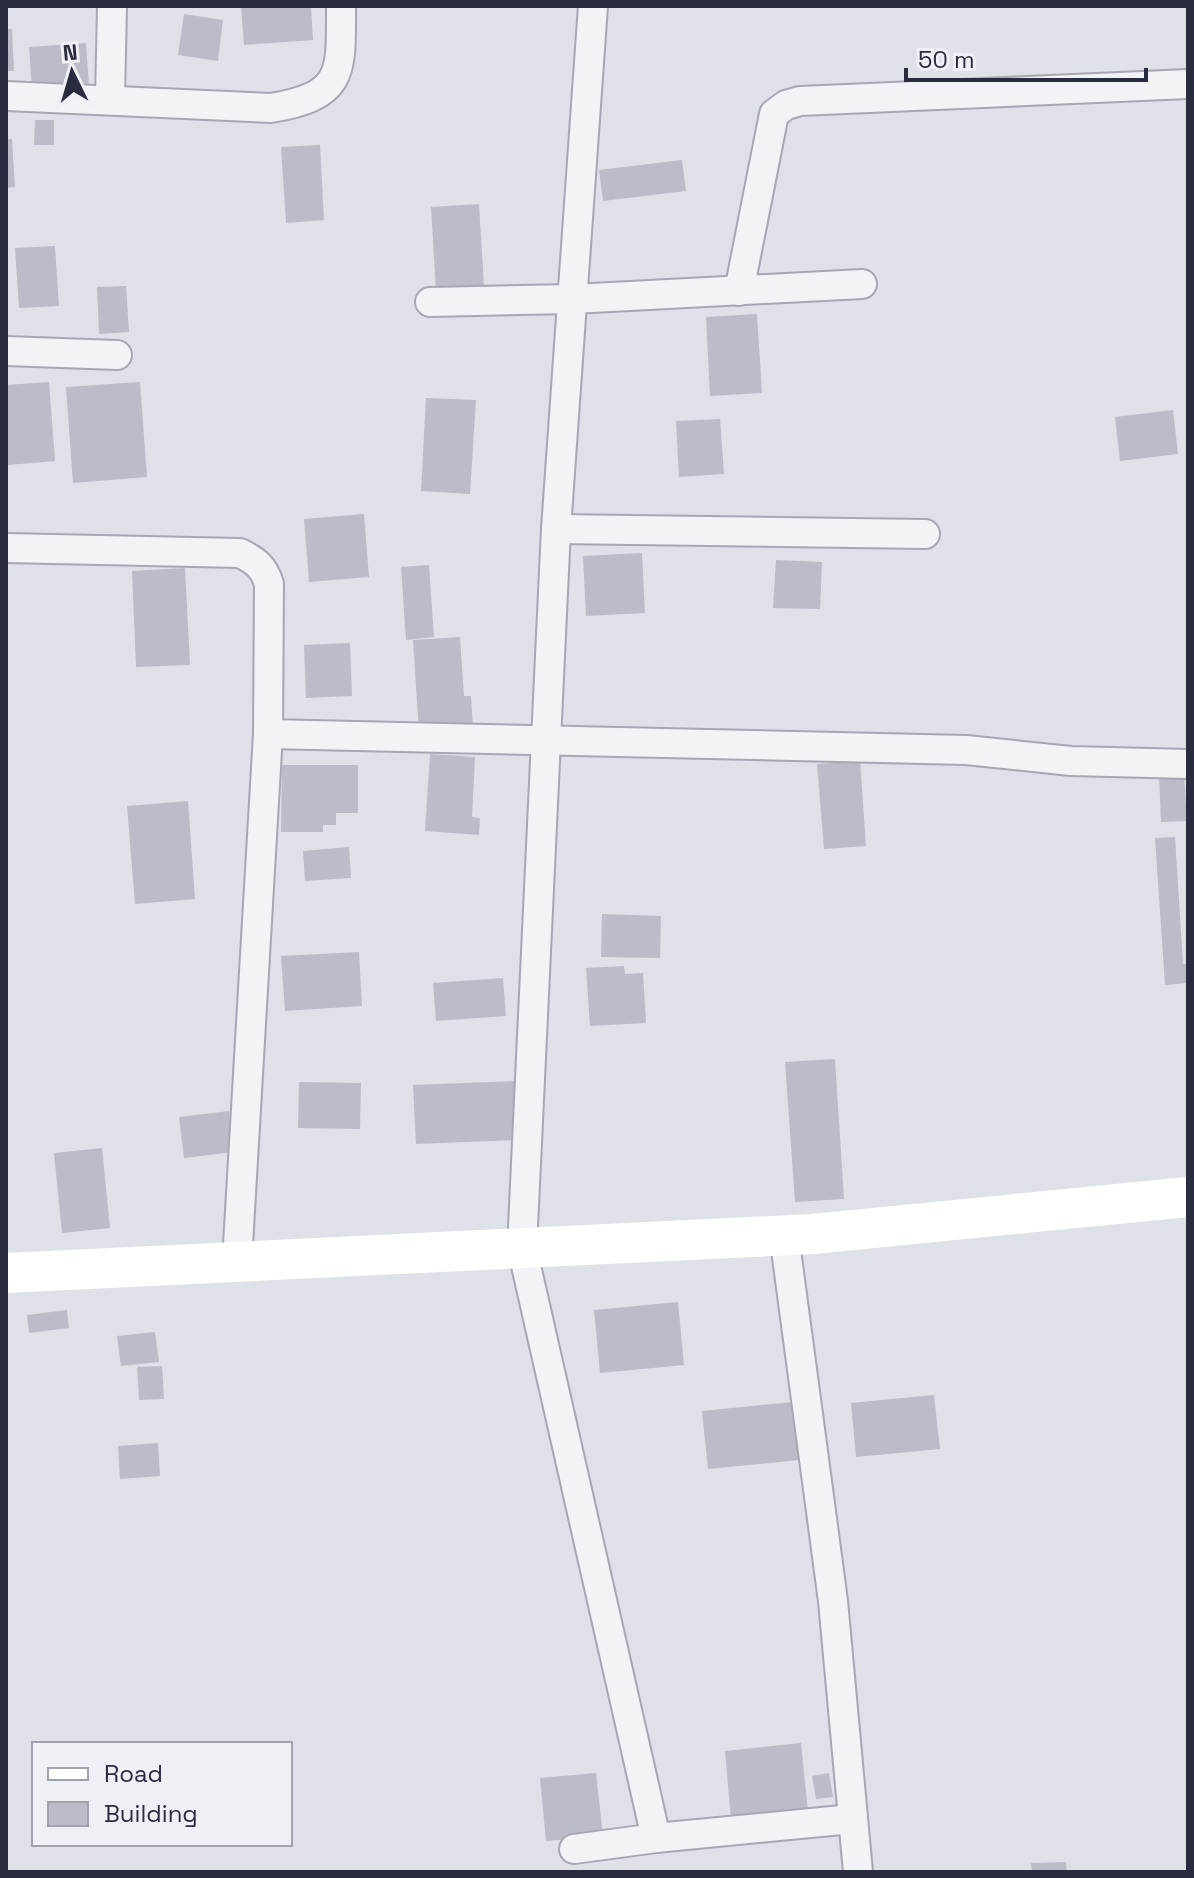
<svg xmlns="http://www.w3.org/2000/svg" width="1194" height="1878" font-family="'Space Grotesk',sans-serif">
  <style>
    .building { fill: #babcc8 }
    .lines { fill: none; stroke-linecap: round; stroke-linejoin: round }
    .street-casing { stroke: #a5a7b2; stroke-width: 32 }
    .street { stroke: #f2f3f7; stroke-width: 28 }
    .secondary { stroke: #fff; stroke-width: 40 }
  </style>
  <rect width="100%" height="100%" fill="#dfe1e8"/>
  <g class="building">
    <path d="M241 6H311L313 40 244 45Z"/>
    <path d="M184 14 223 20 218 61 178 55Z"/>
    <path d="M6 29H12L14 71H6Z"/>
    <path d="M86 43 89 85 32 89 29 47Z"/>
    <path d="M35 120H54V145H34Z"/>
    <path d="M6 139H12L15 187 6 188Z"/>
    <path d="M320 145 324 220 286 223 281 147Z"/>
    <path d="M682 160 686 191 603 201 599 170Z"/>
    <path d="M479 204 484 287 436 290 431 207Z"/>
    <path d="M55 246 59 306 19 308 15 248Z"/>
    <path d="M126 286 129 332 99 334 97 287Z"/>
    <path d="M757 314 762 393 710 396 706 317Z"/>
    <path d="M49 382 55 461 8 465 6 385Z"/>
    <path d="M140 382 147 477 73 483 66 387Z"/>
    <path d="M426 398 476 400 470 494 421 491Z"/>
    <path d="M1173 410 1178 454 1120 461 1115 417Z"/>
    <path d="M720 419 724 474 679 477 676 421Z"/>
    <path d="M364 514 369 577 309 582 304 519Z"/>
    <path d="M642 553 645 613 586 616 583 556Z"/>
    <path d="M776 560 822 562 820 609 773 608Z"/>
    <path d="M429 565 434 637 406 640 401 567Z"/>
    <path d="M185 568 190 665 136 667 132 571Z"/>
    <path d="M460 637 464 696H471L473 729 419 733 413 640Z"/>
    <path d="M350 643 352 696 306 698 304 645Z"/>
    <path d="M430 754 475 757 472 817 480 818 479 835 425 831Z"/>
    <path d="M860 761 866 846 824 849 817 764Z"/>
    <path d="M282 765H358V813H336V825H323V832H281Z"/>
    <path d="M1184 773 1187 821 1161 822 1159 774Z"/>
    <path d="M188 801 195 899 135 904 127 806Z"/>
    <path d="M1175 837 1183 964H1188V983L1165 985 1155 838Z"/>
    <path d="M349 847 351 878 305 881 303 851Z"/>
    <path d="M602 914 661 916 660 958 601 957Z"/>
    <path d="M359 952 362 1006 285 1011 281 956Z"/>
    <path d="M624 966 625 974 643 973 646 1023 590 1026 586 968Z"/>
    <path d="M503 978 506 1016 436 1021 433 983Z"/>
    <path d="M835 1059 844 1199 795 1202 785 1062Z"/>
    <path d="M515 1081 518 1140 416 1144 413 1085Z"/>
    <path d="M299 1082 361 1083 360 1129 298 1128Z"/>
    <path d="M229 1111 234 1152 184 1158 179 1117Z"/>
    <path d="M102 1148 110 1228 62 1233 54 1153Z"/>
    <path d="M678 1302 684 1365 600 1373 594 1310Z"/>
    <path d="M67 1310 69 1328 29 1333 27 1315Z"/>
    <path d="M155 1332 159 1362 121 1366 117 1336Z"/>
    <path d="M162 1366 164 1399 139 1400 137 1367Z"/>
    <path d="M934 1395 940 1449 856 1457 851 1403Z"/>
    <path d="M793 1402 799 1460 708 1469 702 1411Z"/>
    <path d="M158 1443 160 1476 120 1479 118 1446Z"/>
    <path d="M801 1743 808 1812 731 1820 725 1751Z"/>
    <path d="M596 1773 603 1836 546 1841 540 1778Z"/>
    <path d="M829 1773 833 1797 816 1799 812 1776Z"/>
    <path d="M1066 1862 1067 1872H1032L1031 1863Z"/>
  </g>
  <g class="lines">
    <defs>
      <g id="street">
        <path d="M6 96 271 108C345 96 341 72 341 6"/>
        <path d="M110 99 112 6"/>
        <path d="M739 291 774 114 786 105 800 101 1188 84"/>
        <path d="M430 302 572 299 862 284"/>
        <path d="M6 351 117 355"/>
        <path d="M556 529 593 6"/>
        <path d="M6 548 240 553C256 561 264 567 269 584L268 734 237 1262"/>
        <path d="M268 734 966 750 1071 761 1188 764"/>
        <path d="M784 1235 833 1601 858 1872"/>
        <path d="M656 1838 522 1248 556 529 925 534"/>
        <path d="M574 1849 656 1838 852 1819"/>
      </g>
    </defs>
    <use href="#street" class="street-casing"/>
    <use href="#street" class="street"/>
    <path class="secondary" d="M6 1273 813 1234 1188 1197"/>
  </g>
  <rect width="1194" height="1878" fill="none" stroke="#292c3f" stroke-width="16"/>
  <rect x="32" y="1742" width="260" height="104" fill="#eff0f6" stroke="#a0a2ad" stroke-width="2"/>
  <rect x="48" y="1768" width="40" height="12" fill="#ffffff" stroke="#a0a2ad" stroke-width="2"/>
  <text x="104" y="1782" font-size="24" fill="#292c3f">Road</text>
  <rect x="48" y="1802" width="40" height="24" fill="#babcc8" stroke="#a0a2ad" stroke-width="2"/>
  <text x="104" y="1822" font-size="24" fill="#292c3f">Building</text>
  <g transform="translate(72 72) rotate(355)" stroke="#eff0f6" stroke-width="6" paint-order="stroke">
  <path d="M0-6L14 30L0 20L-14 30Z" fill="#292c3f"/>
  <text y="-12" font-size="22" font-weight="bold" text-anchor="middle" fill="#292c3f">N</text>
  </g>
  <path d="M906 68v12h240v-12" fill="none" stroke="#292c3f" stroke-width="4"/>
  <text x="918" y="68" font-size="24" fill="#292c3f" stroke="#eff0f6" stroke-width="6" paint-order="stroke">50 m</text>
</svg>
